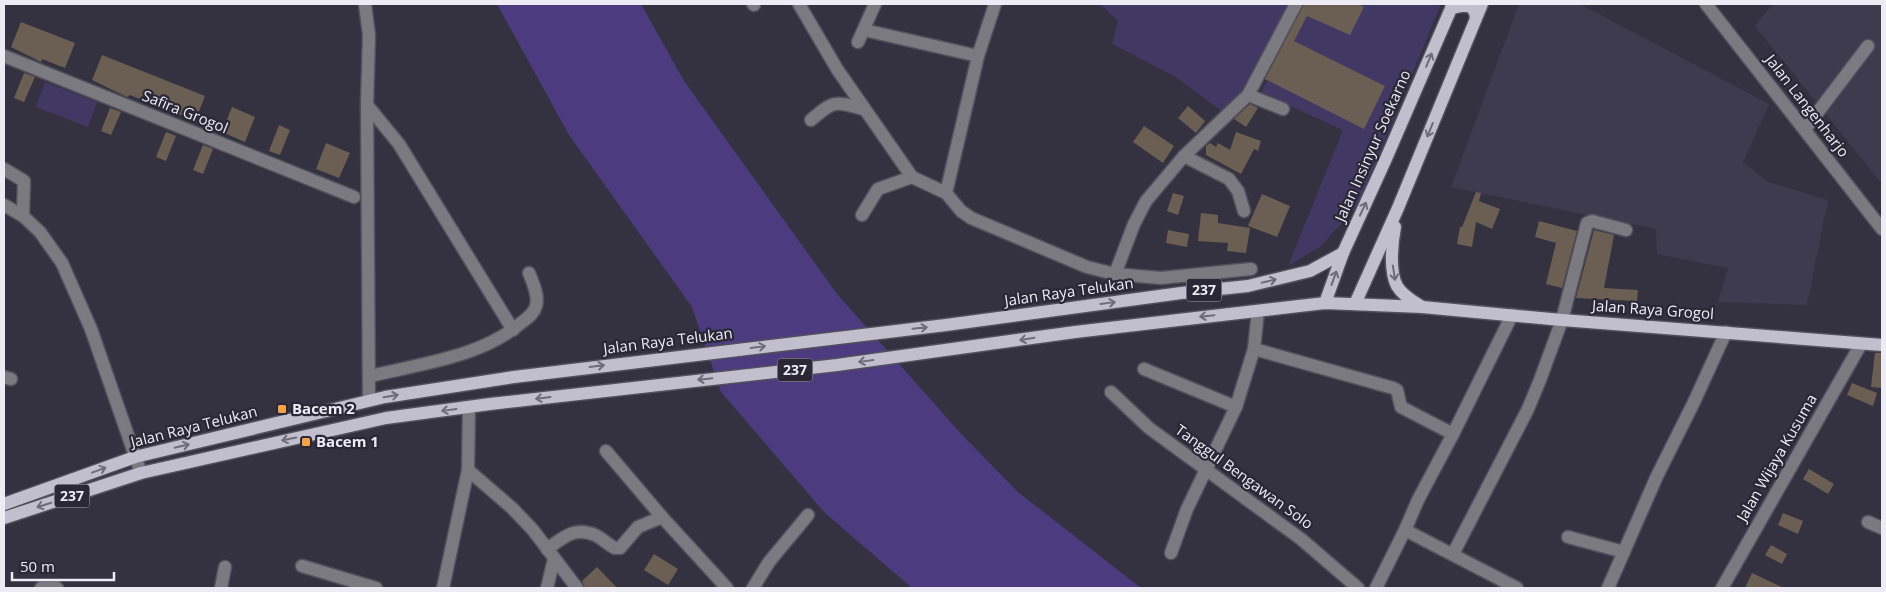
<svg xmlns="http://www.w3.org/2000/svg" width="1886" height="592" font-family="'Open Sans',sans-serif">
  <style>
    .built { fill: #3f3b4e }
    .green { fill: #413863 }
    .water { fill: #4c3b7f }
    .building { fill: #6b5f53 }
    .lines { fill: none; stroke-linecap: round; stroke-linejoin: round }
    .minor-casing { stroke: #52505d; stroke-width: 15 }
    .major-casing { stroke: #52505d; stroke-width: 15 }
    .minor { stroke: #7b7a81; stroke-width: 12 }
    .major { stroke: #c1bfcd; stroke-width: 12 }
    .oneway { stroke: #6e6c7a }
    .poi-dot { fill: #f5a345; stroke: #2a2836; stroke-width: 2 }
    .labels { text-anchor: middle; stroke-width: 4.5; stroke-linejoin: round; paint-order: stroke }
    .shield { fill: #2a2836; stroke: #b2b1bc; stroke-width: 1 }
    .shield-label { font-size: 14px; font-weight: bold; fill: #edecf5 }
    .street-label { font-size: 15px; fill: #edecf5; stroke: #2a2836 }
    .poi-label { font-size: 15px; font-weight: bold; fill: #edecf5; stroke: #2a2836; text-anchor: start }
  </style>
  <rect width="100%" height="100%" fill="#343240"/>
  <g class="built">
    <path d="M1519 4H1580L1769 104 1743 162 1768 182 1828 200 1807 305 1718 302 1728 268 1657 254 1656 229 1451 187Z"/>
    <path d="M1773 4H1882V184L1755 26Z"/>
  </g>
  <g class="green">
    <path d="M1100 4H1292L1255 77 1223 112 1174 76 1112 44 1118 21Z"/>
    <path d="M1304 4H1441L1358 205 1321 246 1288 266 1343 130 1261 93Z"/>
    <path d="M45 82 97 102 88 127 36 107Z"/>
  </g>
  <path class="water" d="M497 4H641L684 81 837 294 963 436 1018 492 1141 588H912L825 513 721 392 692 307 569 135Z"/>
  <g class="building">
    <path d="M1304 4H1358L1364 7 1350 35 1307 16 1294 41 1385 86 1364 129 1265 79Z"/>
    <path d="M21 22 75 43 65 68 42 59 41 62 11 47Z"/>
    <path d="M102 55 205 96 195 121 130 95 127 97 92 80Z"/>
    <path d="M24 73 35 77 24 102 14 98Z"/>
    <path d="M1250 104 1258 108 1246 127 1234 119Z"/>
    <path d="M1188 106 1205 121 1196 133 1178 118Z"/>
    <path d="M232 107 255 117 245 142 222 132Z"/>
    <path d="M110 108 121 112 111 135 101 131Z"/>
    <path d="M279 125 290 130 280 155 269 151Z"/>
    <path d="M1144 126 1174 146 1163 163 1133 142Z"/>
    <path d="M166 132 176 136 166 161 156 157Z"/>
    <path d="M1236 132 1261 141 1258 151 1254 149 1241 174 1206 155V146L1210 143 1216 147 1218 143 1230 150Z"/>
    <path d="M326 143 350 153 339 178 316 169Z"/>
    <path d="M203 145 213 149 203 174 193 170Z"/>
    <path d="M1476 192 1481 193 1479 201 1500 209 1492 229 1476 222 1472 247 1457 244 1460 227H1462Z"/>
    <path d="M1173 193 1184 196 1178 215 1167 211Z"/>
    <path d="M1262 194 1290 206 1277 237 1248 226Z"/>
    <path d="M1201 213 1218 215V223L1250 228 1246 253 1227 251 1228 243 1198 241Z"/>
    <path d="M1539 221 1577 231 1562 288 1546 284 1556 243 1535 237Z"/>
    <path d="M1168 230 1189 234 1187 247 1166 243Z"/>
    <path d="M1594 230 1614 235 1604 288 1638 290 1637 301 1576 298Z"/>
    <path d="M1875 353H1882V388L1871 387Z"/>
    <path d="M1852 383 1877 393 1873 406 1847 395Z"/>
    <path d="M1809 469 1834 484 1828 494 1803 479Z"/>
    <path d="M1783 513 1803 521 1798 534 1778 525Z"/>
    <path d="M1771 545 1787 554 1782 564 1765 555Z"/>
    <path d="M654 554 678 569 668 585 644 570Z"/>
    <path d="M597 567 617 588H585L582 581Z"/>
    <path d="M1752 573 1784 588H1745Z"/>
  </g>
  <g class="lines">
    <defs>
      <g id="minor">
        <path d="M365 4 369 35 367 105 369 400"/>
        <path d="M753 4 754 5"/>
        <path d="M799 4 837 69 912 177"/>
        <path d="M995 4 978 56 946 193 961 211 971 218 1087 267 1115 274 1134 224 1146 201 1184 156 1248 95 1296 4"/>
        <path d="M1706 4 1882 229"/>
        <path d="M864 30 978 56"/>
        <path d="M858 42 875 4"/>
        <path d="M4 56 354 197"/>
        <path d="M1248 95 1283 109"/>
        <path d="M367 105 399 144 513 330"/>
        <path d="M811 120C834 100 835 101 863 109"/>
        <path d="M1805 129 1868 46"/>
        <path d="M1184 156 1229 179 1238 191 1244 211"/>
        <path d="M4 169 24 181 23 216"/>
        <path d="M4 205 23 216 40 232 62 263 91 329 141 473"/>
        <path d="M862 215 878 189 912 177 946 193"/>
        <path d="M1115 274 1161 278 1251 269"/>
        <path d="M1254 349 1393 388 1397 390 1401 407 1453 434"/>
        <path d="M1144 369 1236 407"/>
        <path d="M370 376C420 364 481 357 521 323 527 318 534 314 536 306 539 296 533 283 529 273"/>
        <path d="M4 377 11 379"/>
        <path d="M1111 392 1149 428 1301 539 1358 588"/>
        <path d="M606 451 662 517 727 588"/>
        <path d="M468 470 512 508 533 530 577 588"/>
        <path d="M1868 522 1882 528"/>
        <path d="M1405 530 1517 588"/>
        <path d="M1568 537 1624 552"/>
        <path d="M547 549C563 538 574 526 595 535 602 538 608 545 615 548H620L638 527 662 517"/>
        <path d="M1171 553 1187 509 1236 407 1254 349 1258 311"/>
        <path d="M1453 554 1528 409 1540 380 1562 320 1587 223 1592 221 1626 230"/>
        <path d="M302 566 376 588"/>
        <path d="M41 588H57"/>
        <path d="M221 588 225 567"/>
        <path d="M443 588 468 470 469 407"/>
        <path d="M547 588 554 559"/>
        <path d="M753 588 769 562 808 515"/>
        <path d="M1376 588 1405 530 1418 500 1453 434 1512 315"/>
        <path d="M1608 588 1657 476 1694 402 1726 332"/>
        <path d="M1722 588 1861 344"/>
      </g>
      <g id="major">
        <path d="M1451 8 1461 6H1470L1475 12 1476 18"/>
        <path d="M1395 227C1392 243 1389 271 1397 286 1403 296 1413 301 1422 307"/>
        <path d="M1325 303 1343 253 1385 161 1453 4"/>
        <path d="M1355 304 1398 208 1482 4"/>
        <path d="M4 504 135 457 385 397 514 377 946 325 1181 293 1248 286 1310 271 1343 253"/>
        <path d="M4 518 141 473 386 418 490 404 837 365 1075 332 1299 306 1325 303 1422 307 1562 320 1882 345"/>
      </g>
    </defs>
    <use href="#minor" class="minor-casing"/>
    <use href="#major" class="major-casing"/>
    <use href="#minor" class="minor"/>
    <use href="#major" class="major"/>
  </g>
  <defs><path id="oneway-shaft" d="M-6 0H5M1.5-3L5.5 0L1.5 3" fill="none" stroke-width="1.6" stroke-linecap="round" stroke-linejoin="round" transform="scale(1.25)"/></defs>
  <g class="oneway">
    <use href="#oneway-shaft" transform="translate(1429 60) rotate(-67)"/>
    <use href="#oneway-shaft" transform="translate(1430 130) rotate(112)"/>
    <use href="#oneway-shaft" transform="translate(1363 209) rotate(-65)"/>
    <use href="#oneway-shaft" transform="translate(1394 273) rotate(81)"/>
    <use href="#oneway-shaft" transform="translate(1334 278) rotate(-70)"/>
    <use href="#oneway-shaft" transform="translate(1269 281) rotate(-13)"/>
    <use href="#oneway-shaft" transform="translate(1108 303) rotate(-8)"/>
    <use href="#oneway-shaft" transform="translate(1207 316) rotate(174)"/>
    <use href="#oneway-shaft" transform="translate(920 328) rotate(-6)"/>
    <use href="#oneway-shaft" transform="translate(1027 339) rotate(171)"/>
    <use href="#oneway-shaft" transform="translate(758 347) rotate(-7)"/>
    <use href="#oneway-shaft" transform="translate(866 361) rotate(172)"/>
    <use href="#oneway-shaft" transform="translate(597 366) rotate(-7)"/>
    <use href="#oneway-shaft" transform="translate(705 379) rotate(174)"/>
    <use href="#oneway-shaft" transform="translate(391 396) rotate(-9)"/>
    <use href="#oneway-shaft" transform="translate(543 398) rotate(173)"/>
    <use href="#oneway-shaft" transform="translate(449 410) rotate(172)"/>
    <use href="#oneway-shaft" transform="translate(289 439) rotate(168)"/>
    <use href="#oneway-shaft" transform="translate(182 446) rotate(-13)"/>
    <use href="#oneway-shaft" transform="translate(99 470) rotate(-20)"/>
    <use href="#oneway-shaft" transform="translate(44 505) rotate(162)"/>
  </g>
  <g class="poi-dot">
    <rect x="277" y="404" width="10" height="10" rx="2.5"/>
    <rect x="301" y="437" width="10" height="10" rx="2.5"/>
  </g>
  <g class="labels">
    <g class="shield">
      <rect x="1186.5" y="278.5" width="35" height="23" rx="4"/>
      <rect x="777.5" y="358.5" width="35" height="23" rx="4"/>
      <rect x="54.5" y="484.5" width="35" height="23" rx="4"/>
    </g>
    <g class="shield-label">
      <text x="1204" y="295">237</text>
      <text x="795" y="375">237</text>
      <text x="72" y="501">237</text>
    </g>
    <g class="street-label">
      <text transform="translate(1807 106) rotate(52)" y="5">Jalan Langenharjo</text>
      <text transform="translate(185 112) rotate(22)" y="5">Safira Grogol</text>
      <text transform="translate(1373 146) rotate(-66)" y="5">Jalan Insinyur Soekarno</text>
      <text transform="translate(1069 292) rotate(-8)" y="5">Jalan Raya Telukan</text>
      <text transform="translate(1653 310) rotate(4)" y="5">Jalan Raya Grogol</text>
      <text transform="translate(668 341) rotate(-7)" y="5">Jalan Raya Telukan</text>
      <text transform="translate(194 427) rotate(-14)" y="5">Jalan Raya Telukan</text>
      <text transform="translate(1777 458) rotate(-60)" y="5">Jalan Wijaya Kusuma</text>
      <text transform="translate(1244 477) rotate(36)" y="5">Tanggul Bengawan Solo</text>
    </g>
    <g class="poi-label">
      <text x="292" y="414">Bacem 2</text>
      <text x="316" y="447">Bacem 1</text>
    </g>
  </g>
  <rect width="1886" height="592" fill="none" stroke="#edecf5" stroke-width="10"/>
  <path d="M12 572v8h102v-8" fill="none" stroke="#edecf5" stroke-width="2.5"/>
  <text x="20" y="572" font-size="15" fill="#edecf5" stroke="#2a2836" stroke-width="4" paint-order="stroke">50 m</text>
</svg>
